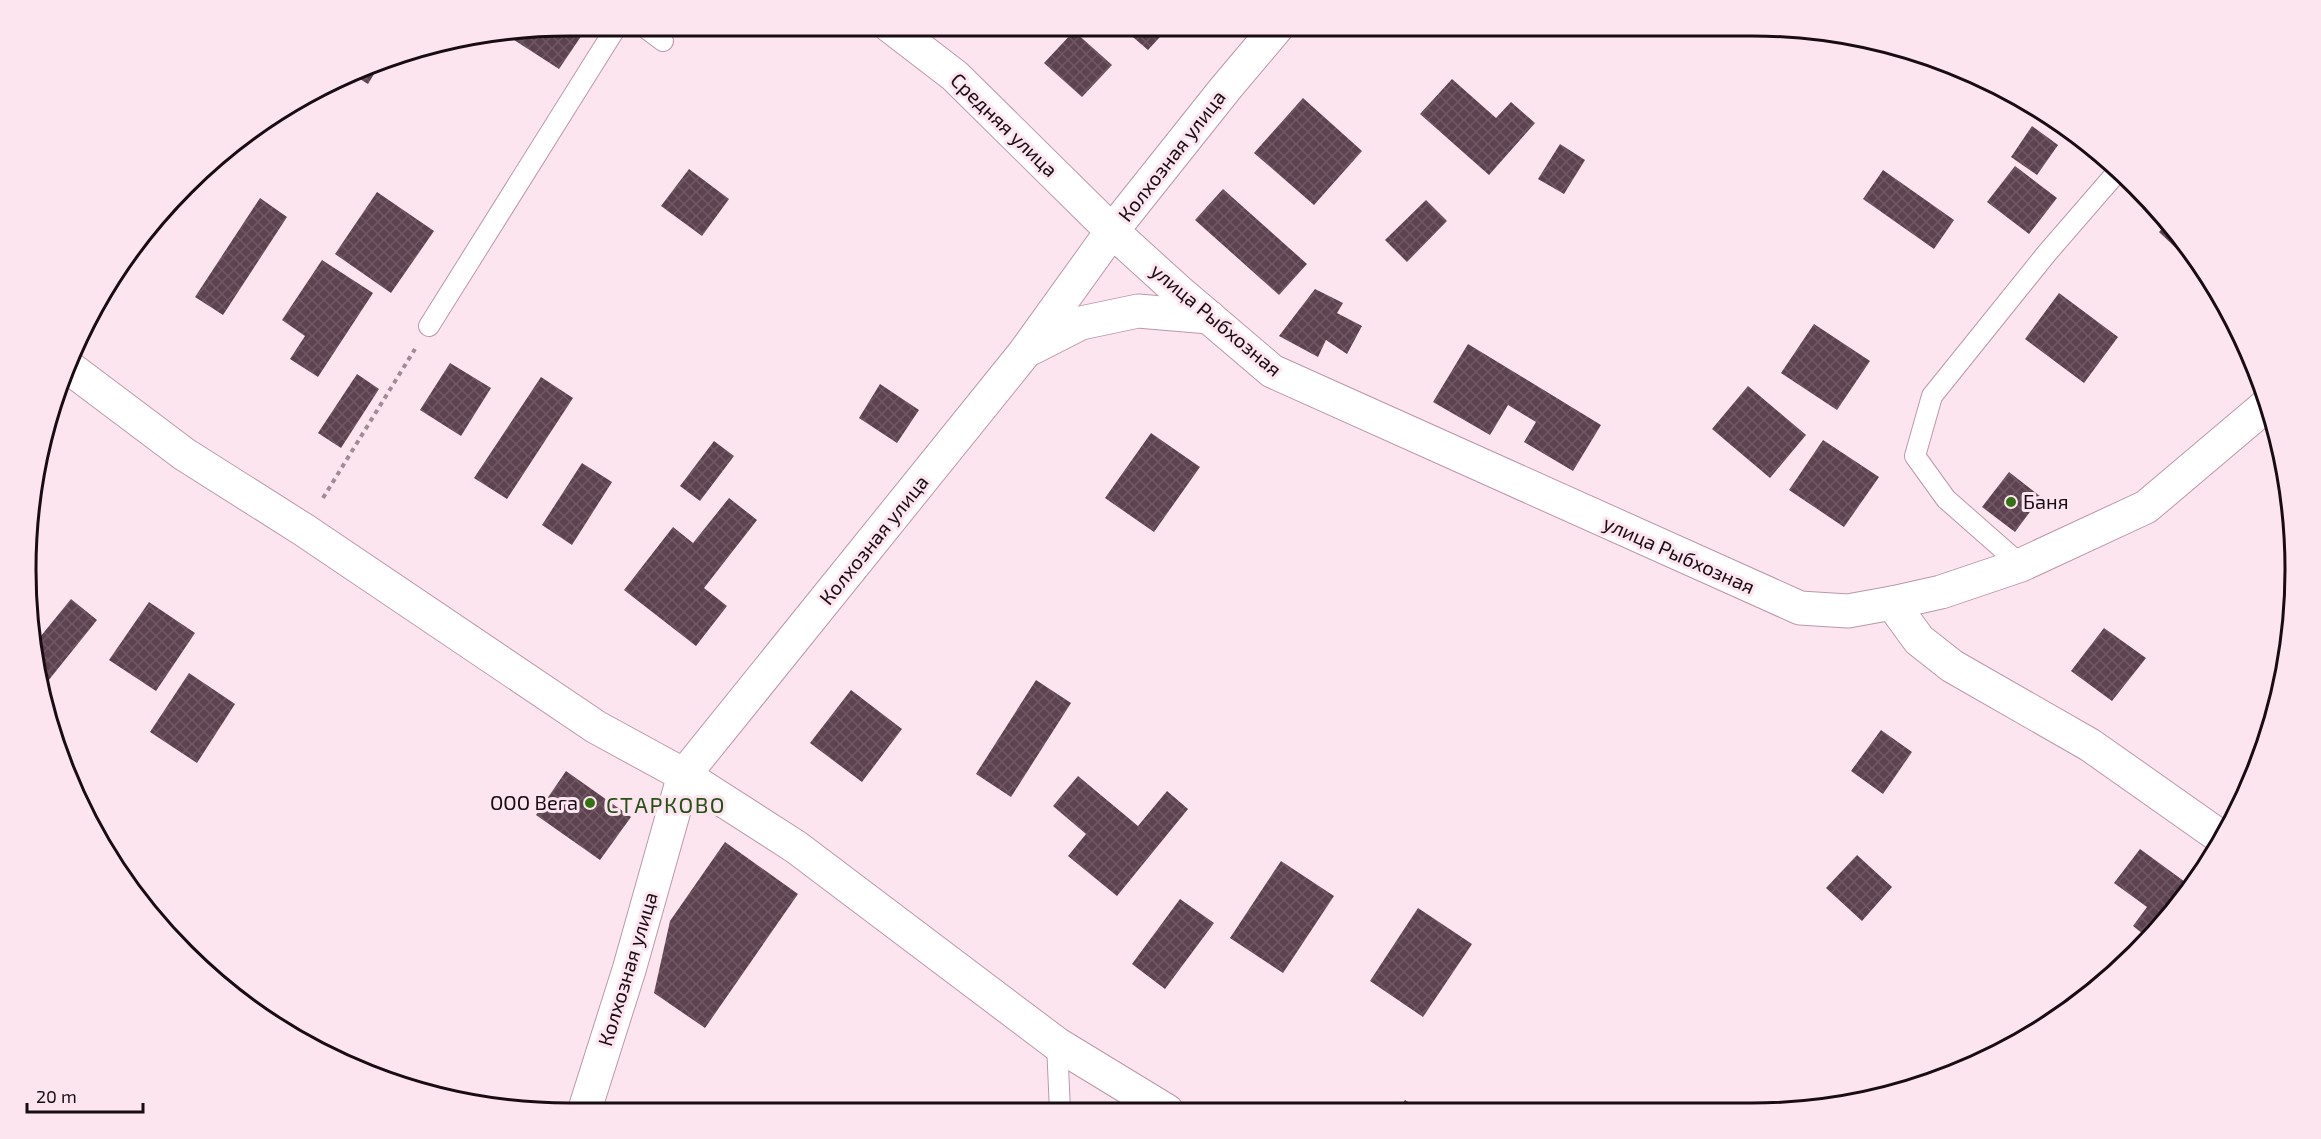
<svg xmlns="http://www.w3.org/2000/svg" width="2321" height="1139" font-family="'Exo 2',sans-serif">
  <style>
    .building { fill: url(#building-cross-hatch) }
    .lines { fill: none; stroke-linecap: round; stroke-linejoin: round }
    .lane-casing { stroke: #bb97a8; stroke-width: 22 }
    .street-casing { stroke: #bb97a8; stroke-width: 35 }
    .path { stroke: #9f8c95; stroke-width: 4; stroke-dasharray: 4.5 4.5; stroke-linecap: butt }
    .lane { stroke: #fff; stroke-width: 20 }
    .street { stroke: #fff; stroke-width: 33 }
    .poi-dot { fill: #317411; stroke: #fde5f0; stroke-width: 2 }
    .labels { text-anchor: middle; stroke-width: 6; stroke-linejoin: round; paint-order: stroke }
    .street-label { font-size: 20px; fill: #190c13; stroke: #fde5f0 }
    .poi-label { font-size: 20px; fill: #190c13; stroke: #fde5f0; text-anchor: start }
    .quarter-label { font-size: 22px; letter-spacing: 1.5px; fill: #265015; stroke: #fde5f0 }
    .rim { fill: none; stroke: #190c13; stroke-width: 3 }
  </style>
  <defs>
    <pattern id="building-cross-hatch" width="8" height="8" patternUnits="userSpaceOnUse" patternTransform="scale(1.5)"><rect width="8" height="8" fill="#5d424f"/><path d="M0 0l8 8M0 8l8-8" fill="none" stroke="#705964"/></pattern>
  </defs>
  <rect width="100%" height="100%" fill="#fde5f0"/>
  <g class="building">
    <path d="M570 26H588L559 69 511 38 513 35Z"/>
    <path d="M1120 26H1170L1148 50Z"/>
    <path d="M1074 31 1112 65 1082 97 1044 63Z"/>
    <path d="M382 61 368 84 355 76Z"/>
    <path d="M1452 79 1496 118 1511 102 1535 123 1489 175 1420 114Z"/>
    <path d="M1303 98 1362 151 1314 205 1254 153Z"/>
    <path d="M2032 126 2058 145 2037 175 2011 157Z"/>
    <path d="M1560 144 1585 160 1564 194 1538 179Z"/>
    <path d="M2015 166 2057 198 2029 234 1987 202Z"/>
    <path d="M689 169 729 199 702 236 661 206Z"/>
    <path d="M1883 170 1954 220 1934 249 1863 199Z"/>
    <path d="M1223 189 1307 264 1279 295 1195 220Z"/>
    <path d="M377 192 434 231 391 293 335 254Z"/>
    <path d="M260 198 287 217 223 315 195 297Z"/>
    <path d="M1426 200 1447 221 1407 262 1385 240Z"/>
    <path d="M2168 222 2198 263 2195 266 2159 232Z"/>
    <path d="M322 260 373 293 318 377 290 359 305 336 282 320Z"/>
    <path d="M1315 289 1343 303 1337 313 1362 326 1347 354 1326 340 1318 357 1279 336Z"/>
    <path d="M2059 293 2118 337 2084 383 2025 339Z"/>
    <path d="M1814 324 1870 361 1837 410 1781 373Z"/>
    <path d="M1468 344 1601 425 1573 471 1524 442 1536 422 1508 405 1490 435 1433 402Z"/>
    <path d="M450 363 491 388 461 436 420 410Z"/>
    <path d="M357 374 379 389 341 448 318 433Z"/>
    <path d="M541 377 573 398 507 499 474 478Z"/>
    <path d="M880 384 919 410 897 443 859 418Z"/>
    <path d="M1748 386 1806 435 1770 478 1712 429Z"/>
    <path d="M1151 433 1200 467 1154 532 1105 498Z"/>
    <path d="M1823 440 1879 477 1844 527 1789 490Z"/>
    <path d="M714 441 734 456 700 501 680 486Z"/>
    <path d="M582 463 612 482 572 545 542 525Z"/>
    <path d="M2009 472 2041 497 2015 532 1982 507Z"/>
    <path d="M729 498 757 520 704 588 727 606 696 646 624 590 673 527 693 543Z"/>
    <path d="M71 599 97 620 44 686 32 647Z"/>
    <path d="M149 602 195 633 156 691 109 660Z"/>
    <path d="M2104 628 2146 658 2112 701 2071 671Z"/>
    <path d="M189 673 235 704 197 763 150 732Z"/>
    <path d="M1036 680 1071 703 1011 797 976 774Z"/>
    <path d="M851 690 902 729 862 782 810 743Z"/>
    <path d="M1881 730 1912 752 1883 794 1851 771Z"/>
    <path d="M566 771 631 817 600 860 536 815Z"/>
    <path d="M1078 776 1138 826 1167 791 1188 809 1117 896 1068 856 1086 834 1053 806Z"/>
    <path d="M725 842 798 894 705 1028 654 993 670 921Z"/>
    <path d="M2140 849 2192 887 2183 901 2147 937 2133 926 2147 907 2114 883Z"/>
    <path d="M1857 855 1892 887 1862 921 1826 888Z"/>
    <path d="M1281 861 1334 896 1283 973 1230 938Z"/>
    <path d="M1180 899 1214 923 1165 989 1132 964Z"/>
    <path d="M1418 908 1472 944 1423 1017 1370 981Z"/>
    <path d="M1405 1100 1420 1110H1398Z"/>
  </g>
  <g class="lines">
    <defs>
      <g id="lane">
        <path d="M643 26 663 41"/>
        <path d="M429 326 617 26"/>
        <path d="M2021 565 1946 499 1915 456 1932 396 2047 253 2118 171"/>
        <path d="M1057 1044 1060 1111"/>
      </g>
      <g id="street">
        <path d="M890 26 955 76 1112 231 1177 290 1272 371 1800 608 1848 611 1892 603 1941 592 2021 565 2146 507 2269 403"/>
        <path d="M1032 348 1081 323 1138 311 1209 317"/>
        <path d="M71 369 184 454 304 530 596 727 684 775 796 847 1057 1044 1167 1111"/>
        <path d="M1892 603 1919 640 1952 666 2090 745 2222 838"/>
        <path d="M584 1112 629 970 684 775 1025 352 1112 231 1225 89 1278 26"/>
      </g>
    </defs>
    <use href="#lane" class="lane-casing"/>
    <use href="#street" class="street-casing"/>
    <path class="path" d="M323 498 415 349"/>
    <use href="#lane" class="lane"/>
    <use href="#street" class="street"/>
  </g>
  <g class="poi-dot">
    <circle cx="2011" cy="502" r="6"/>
    <circle cx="590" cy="803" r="6"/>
  </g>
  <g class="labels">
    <g class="street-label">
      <text transform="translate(1004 125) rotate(44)" y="7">Средняя улица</text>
      <text transform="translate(1172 156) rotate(-52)" y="7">Колхозная улица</text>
      <text transform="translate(1216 320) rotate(40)" y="7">улица Рыбхозная</text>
      <text transform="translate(874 540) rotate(-51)" y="7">Колхозная улица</text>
      <text transform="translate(1679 555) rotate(24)" y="7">улица Рыбхозная</text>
      <text transform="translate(628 969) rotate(-73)" y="7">Колхозная улица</text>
    </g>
    <g class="poi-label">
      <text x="2023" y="509">Баня</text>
      <text x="578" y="810" text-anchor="end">ООО Вега</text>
    </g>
    <g class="quarter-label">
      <text x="666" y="813">СТАРКОВО</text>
    </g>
  </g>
  <path d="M0 0H2321V1139H0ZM569 36H1752A533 533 0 0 1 2285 569V570A533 533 0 0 1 1752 1103H569A533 533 0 0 1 36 570V569A533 533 0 0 1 569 36Z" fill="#fde5f0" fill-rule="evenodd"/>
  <path class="rim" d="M569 36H1752A533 533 0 0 1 2285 569V570A533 533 0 0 1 1752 1103H569A533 533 0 0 1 36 570V569A533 533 0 0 1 569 36Z"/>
  <path d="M27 1103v9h116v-9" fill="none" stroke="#190c13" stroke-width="3"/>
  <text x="36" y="1103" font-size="18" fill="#190c13" stroke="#fde5f0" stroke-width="4.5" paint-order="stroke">20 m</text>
</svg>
